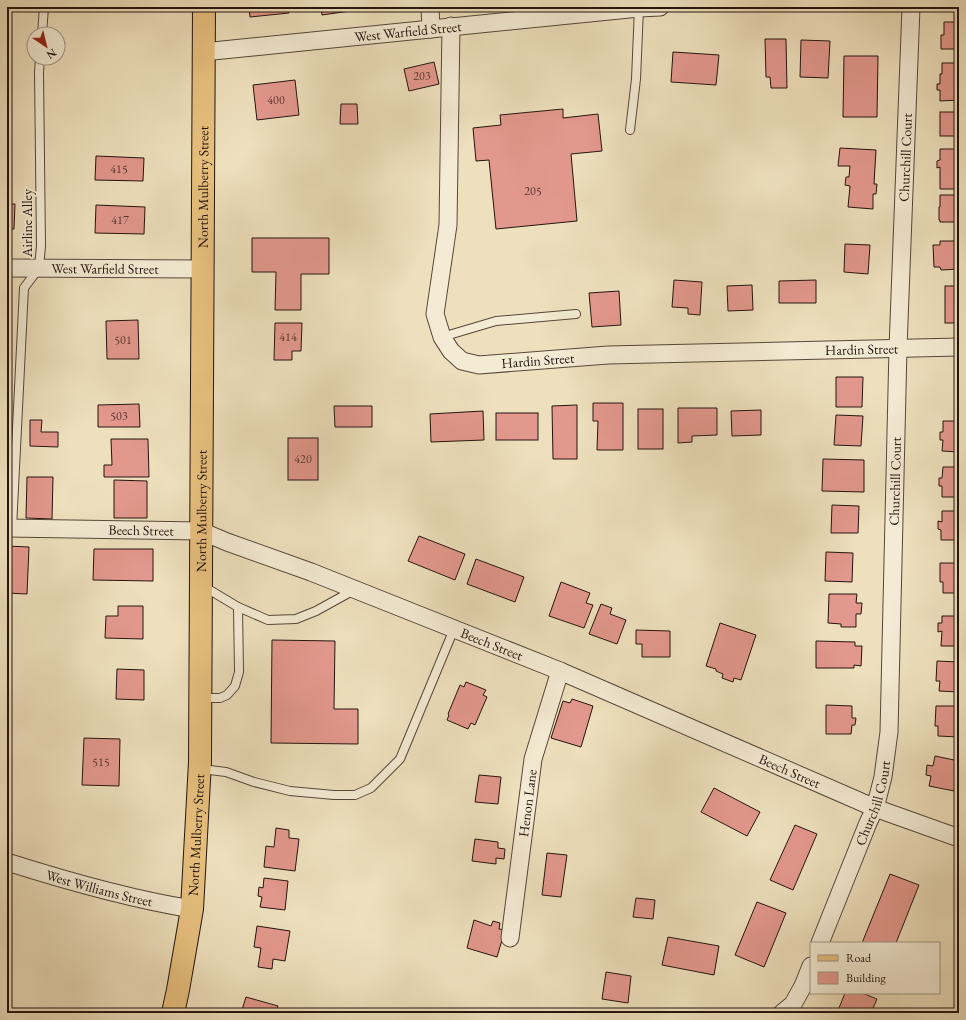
<svg xmlns="http://www.w3.org/2000/svg" width="966" height="1020" font-family="'EB Garamond',serif">
  <style>
    .building { fill: #e3988d; stroke: #24140e }
    .lines { fill: none; stroke-linecap: round; stroke-linejoin: round }
    .service-casing { stroke: #56473a; stroke-width: 10 }
    .minor-casing { stroke: #56473a; stroke-width: 19 }
    .primary-casing { stroke: #24140e; stroke-width: 24 }
    .service { stroke: #f4ebd4; stroke-width: 8 }
    .minor { stroke: #f4ebd4; stroke-width: 17 }
    .primary { stroke: #e7c07e; stroke-width: 22 }
    .labels { text-anchor: middle; stroke-width: 4; stroke-linejoin: round; paint-order: stroke }
    .number-label { font-size: 12px; fill: #54352e }
    .street-label { font-size: 14px; fill: #24140e; stroke: #f4ebd4 }
  </style>
  <rect width="100%" height="100%" fill="#eee0bd"/>
  <filter id="stains"><feTurbulence type="fractalNoise" baseFrequency=".005" numOctaves="4"/><feColorMatrix values="0 0 0 0 .2 0 0 0 0 .09 0 0 0 0 .02 0 0 0 .5 -.17"/></filter>
  <radialGradient id="worn" r=".72"><stop offset=".6" stop-color="#630" stop-opacity="0"/><stop offset="1" stop-color="#630" stop-opacity=".3"/></radialGradient>
  <g class="building">
    <path d="M249 7H289V13L250 17Z"/>
    <path d="M321 7H350V11L322 15Z"/>
    <path d="M944 22H959V49H941V35H944Z"/>
    <path d="M765 39H786L787 88H771L770 77H766Z"/>
    <path d="M801 40 830 41 828 78 800 77Z"/>
    <path d="M673 52 719 55 716 85 671 82Z"/>
    <path d="M844 56H878L877 117H843Z"/>
    <path d="M434 62 439 84 409 91 404 69Z"/>
    <path d="M942 63H959V100L940 101V90H937V84H940V74H942Z"/>
    <path d="M295 80 299 115 257 120 253 85Z"/>
    <path d="M341 104H357L358 124H340Z"/>
    <path d="M563 109V118L598 114 602 151 571 154 577 221 496 229 489 160 476 161 473 128 501 125 500 115Z"/>
    <rect x="940" y="112" width="19" height="24"/>
    <path d="M840 148 876 150 874 184H877L876 194H873V209L848 207 850 186 845 185 846 177H849L850 166H838Z"/>
    <path d="M940 149H959V189H940V167L937 168V161L940 160Z"/>
    <path d="M96 156 144 158 143 181 95 180Z"/>
    <path d="M940 195H959V222H940V220H939V207H940Z"/>
    <path d="M7 204H15L14 229H7Z"/>
    <path d="M96 205 145 207 144 234 95 233Z"/>
    <path d="M252 238H329V274H301V310H275L276 272H252Z"/>
    <path d="M940 241H959V269L941 270 940 267H934L933 245H940Z"/>
    <path d="M845 244 870 245 868 274 844 272Z"/>
    <path d="M674 280 702 282 700 315 688 314V308L672 307Z"/>
    <path d="M816 280V303H779V281Z"/>
    <path d="M752 285 753 310 728 311 727 286Z"/>
    <rect x="945" y="286" width="14" height="37"/>
    <path d="M619 291 621 325 592 327 589 293Z"/>
    <path d="M138 320 139 359H107L106 321Z"/>
    <path d="M275 323H302L301 351H292V360H274Z"/>
    <path d="M836 377H863L862 407H836Z"/>
    <path d="M593 403H623V450H597L598 421H593Z"/>
    <path d="M139 404 140 427H98V405Z"/>
    <path d="M577 405V459H553L552 406Z"/>
    <path d="M334 406H372V427H335Z"/>
    <path d="M678 408H717V435L692 436V442L678 443Z"/>
    <rect x="638" y="409" width="25" height="40"/>
    <path d="M761 410V435L732 436 731 411Z"/>
    <path d="M483 411 484 440 431 442 430 414Z"/>
    <rect x="496" y="413" width="42" height="27"/>
    <path d="M836 415 863 416 861 446 834 445Z"/>
    <path d="M30 420H42L41 432H58V447L30 446Z"/>
    <path d="M943 421H959V452L942 451 943 440H940V432H943Z"/>
    <rect x="288" y="438" width="30" height="42"/>
    <path d="M111 439H148L149 477H104V465H112Z"/>
    <path d="M823 459 864 460V492L822 491Z"/>
    <path d="M943 467H959V497H942V486H939V478H942Z"/>
    <path d="M27 477H53L52 519 26 518Z"/>
    <path d="M114 480 147 481V518H114Z"/>
    <path d="M832 505 859 506 858 533H831Z"/>
    <path d="M942 511H959V540H941V530L938 529V521L942 522Z"/>
    <path d="M419 536 465 554 455 580 408 561Z"/>
    <path d="M7 546 29 547 27 594 7 593Z"/>
    <path d="M94 549H153V581L93 580Z"/>
    <path d="M826 552 853 553 852 582 825 581Z"/>
    <path d="M476 559 524 577 515 602 467 584Z"/>
    <path d="M940 563H959V593H943V582H940Z"/>
    <path d="M561 582 590 593 586 603 593 605 584 628 549 616Z"/>
    <path d="M829 594H857L856 603H862L861 614H856V627H841V624L828 623Z"/>
    <path d="M601 604 612 608 610 614 626 620 617 644 589 634Z"/>
    <path d="M118 606H143V639L105 638 106 616H118Z"/>
    <path d="M942 616H959V646H941L942 631 938 632V623H942Z"/>
    <path d="M720 623 756 635 741 680 734 678 733 682 722 678 723 674 716 671V669L706 666Z"/>
    <path d="M636 630 670 631V657H642V644H636Z"/>
    <path d="M272 640 335 641 334 709H358V744L271 743Z"/>
    <path d="M816 641 855 642V646H862L861 666 854 665V668H816Z"/>
    <path d="M937 661 959 662V692L939 691 940 681H936Z"/>
    <path d="M117 669 144 670V700L116 699Z"/>
    <path d="M466 682 486 690 483 695 487 697 475 725 471 723 468 729 447 720 449 715 448 714 460 685 464 687Z"/>
    <path d="M572 699 593 706 581 747 551 738 563 701 570 703Z"/>
    <path d="M826 705 852 706V718H856L855 725H852L851 734H826Z"/>
    <path d="M936 706H959V737L938 736V726H935Z"/>
    <path d="M84 738 120 739 119 786 82 785Z"/>
    <path d="M935 756 959 761V766L954 791 929 786 931 776 926 775 927 765 933 766Z"/>
    <path d="M479 775 501 777 498 804 475 802Z"/>
    <path d="M714 788 760 812 747 836 701 812Z"/>
    <path d="M795 825 817 834 793 890 770 880Z"/>
    <path d="M276 828 289 830V838L299 839 295 871 264 867 266 846 274 847Z"/>
    <path d="M475 839 498 842V848L505 849 504 859 496 858V864L472 861Z"/>
    <path d="M547 853 567 855 561 897 542 895Z"/>
    <path d="M890 874 919 885 896 943H862Z"/>
    <path d="M264 878 288 881 285 910 260 907 262 897 258 896 259 887 263 888Z"/>
    <path d="M636 898 655 900 653 919 633 917Z"/>
    <path d="M757 902 786 913 764 967 735 955Z"/>
    <path d="M474 920 491 926 493 921 500 923 499 929 505 930 497 957 467 948Z"/>
    <path d="M257 926 290 931 285 961 273 959 272 969 258 967 261 948 254 947Z"/>
    <path d="M668 937 719 946 714 975 662 965Z"/>
    <path d="M606 972 631 976 628 1003 602 999Z"/>
    <path d="M845 993H862L877 999 871 1013H837Z"/>
    <path d="M246 997 278 1006 276 1013H241Z"/>
  </g>
  <g class="lines">
    <defs>
      <g id="service">
        <path d="M42 34 44 7"/>
        <path d="M630 130 636 79 639 8"/>
        <path d="M442 337 496 321 576 314"/>
        <path d="M12 528 24 288 39 268 41 246 39 72 40 58"/>
        <path d="M203 586 238 607 268 620 296 619 316 611 354 590"/>
        <path d="M202 698H220L227 695 235 686 239 672 238 607"/>
        <path d="M201 769 226 772 254 782 290 791 334 795H355L371 788 400 759 454 629"/>
      </g>
      <g id="minor">
        <path d="M430 7 431 29"/>
        <path id="s1" d="M451 26 448 225 435 314 442 337 451 351 462 361 479 365 608 355 959 347"/>
        <path id="s2" d="M203 52 639 8 660 7"/>
        <path id="s3" d="M7 268 203 269"/>
        <path id="s4" d="M7 528 201 531 227 542 311 572 560 671 875 808 959 838"/>
        <path id="s5" d="M7 862C67 881 130 899 192 909"/>
        <path id="s6" d="M510 938 533 759 560 671"/>
        <path id="s7" d="M820 943 868 823 875 808 883 777 889 732 898 348 911 7"/>
        <path d="M782 1013 793 1004 803 986 811 966"/>
      </g>
      <g id="primary">
        <path id="s8" d="M173 1013 178 990 192 909 200 762 204 7"/>
      </g>
    </defs>
    <use href="#service" class="service-casing"/>
    <use href="#minor" class="minor-casing"/>
    <use href="#primary" class="primary-casing"/>
    <use href="#service" class="service"/>
    <use href="#minor" class="minor"/>
    <use href="#primary" class="primary"/>
  </g>
  <g class="labels">
    <g class="number-label">
      <text x="422" y="80">203</text>
      <text x="276" y="104">400</text>
      <text x="119" y="173">415</text>
      <text x="533" y="195">205</text>
      <text x="120" y="224">417</text>
      <text x="288" y="341">414</text>
      <text x="123" y="344">501</text>
      <text x="119" y="420">503</text>
      <text x="303" y="463">420</text>
      <text x="101" y="766">515</text>
    </g>
    <g class="street-label">
      <text dy="5" stroke="none"><textPath href="#s2" startOffset="206">West Warfield Street</textPath></text>
      <text dy="5" stroke="none"><textPath href="#s7" startOffset="798">Churchill Court</textPath></text>
      <text dy="5" stroke="none"><textPath href="#s8" startOffset="828">North Mulberry Street</textPath></text>
      <text transform="translate(27 223) rotate(-90)" y="5">Airline Alley</text>
      <text dy="5" stroke="none"><textPath href="#s3" startOffset="98">West Warfield Street</textPath></text>
      <text dy="5" stroke="none"><textPath href="#s1" startOffset="745">Hardin Street</textPath></text>
      <text dy="5" stroke="none"><textPath href="#s1" startOffset="421">Hardin Street</textPath></text>
      <text dy="5" stroke="none"><textPath href="#s7" startOffset="474">Churchill Court</textPath></text>
      <text dy="5" stroke="none"><textPath href="#s8" startOffset="504">North Mulberry Street</textPath></text>
      <text dy="5" stroke="none"><textPath href="#s4" startOffset="134">Beech Street</textPath></text>
      <text dy="5" stroke="none"><textPath href="#s4" startOffset="506">Beech Street</textPath></text>
      <text dy="5" stroke="none"><textPath href="#s4" startOffset="830">Beech Street</textPath></text>
      <text dy="5" stroke="none"><textPath href="#s7" startOffset="150">Churchill Court</textPath></text>
      <text dy="5" stroke="none"><textPath href="#s6" startOffset="136">Henon Lane</textPath></text>
      <text dy="5" stroke="none"><textPath href="#s8" startOffset="180">North Mulberry Street</textPath></text>
      <text dy="5" stroke="none"><textPath href="#s5" startOffset="96">West Williams Street</textPath></text>
    </g>
  </g>
  <rect width="966" height="1020" fill="none" stroke="#eee0bd" stroke-width="24"/>
  <rect x="8" y="8" width="950" height="1004" fill="none" stroke="#24140e" stroke-width="2"/>
  <rect x="12" y="12" width="942" height="996" fill="none" stroke="#24140e"/>
  <rect x="810" y="942" width="130" height="52" fill="#f4ebd4" stroke="#a19585"/>
  <rect x="818" y="955" width="20" height="6" fill="#e7c07e" stroke="#a19585"/>
  <text x="846" y="962" font-size="12" fill="#24140e">Road</text>
  <rect x="818" y="972" width="20" height="12" fill="#e3988d" stroke="#a19585"/>
  <text x="846" y="982" font-size="12" fill="#24140e">Building</text>
  <g transform="translate(46 46) rotate(145)"><circle r="19" fill="#f4ebd4" stroke="#a19585"/>
  <path d="M0-3L7 15L0 10L-7 15Z" fill="#8f2418"/>
  <text y="-6" font-size="11" font-weight="bold" text-anchor="middle" fill="#24140e">N</text>
  </g>
  <rect width="100%" height="100%" filter="url(#stains)"/>
  <rect width="100%" height="100%" fill="url(#worn)"/>
</svg>
